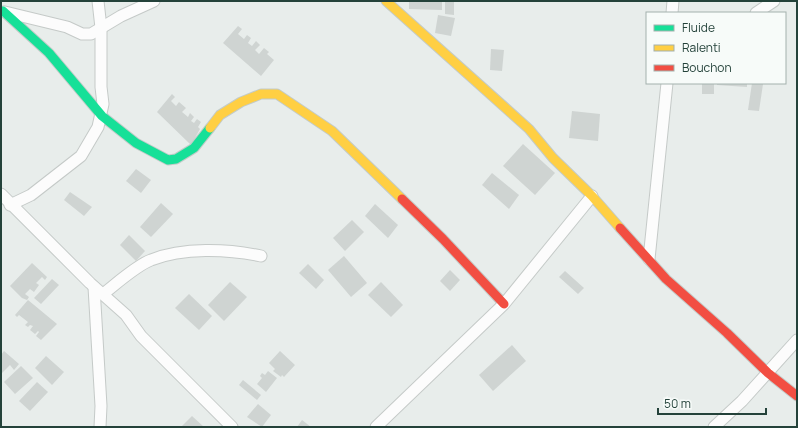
<svg xmlns="http://www.w3.org/2000/svg" width="798" height="428" font-family="Manrope,sans-serif">
  <style>
    .building { fill: #cfd4d2 }
    .lines { fill: none; stroke-linecap: round; stroke-linejoin: round }
    .street-casing { stroke: #c5cac8; stroke-width: 13 }
    .fast-casing { stroke: #c3cbc8; stroke-width: 11 }
    .slow-casing { stroke: #c3cbc8; stroke-width: 11 }
    .jam-casing { stroke: #c3cbc8; stroke-width: 11 }
    .street { stroke: #fcfcfc; stroke-width: 11 }
    .fast { stroke: #16e098; stroke-width: 9 }
    .slow { stroke: #ffcf43; stroke-width: 9 }
    .jam { stroke: #f24e42; stroke-width: 9 }
  </style>
  <rect width="100%" height="100%" fill="#e8edeb"/>
  <g class="building">
    <path d="M409 1H442V10L409 9Z"/>
    <path d="M445 1H454V15L445 14Z"/>
    <path d="M438 15 455 18 451 36 435 33Z"/>
    <path d="M238 26 242 29 238 34 244 39 247 35 251 38 248 43 252 46 256 41 260 45 255 50 259 54 264 48 269 52 267 54 274 60 261 76 223 43Z"/>
    <path d="M491 49 504 50 502 71 490 70Z"/>
    <rect x="702" y="83" width="12" height="11"/>
    <path d="M717 83H747V87L717 85Z"/>
    <path d="M752 83 763 84 759 111 748 110Z"/>
    <path d="M172 94 175 97 171 101 176 106 179 102 186 108 182 112 188 117 190 113 194 117 191 121 194 123 197 119 201 122 198 127 200 129 191 145 157 112Z"/>
    <path d="M572 111 600 114 598 141 569 138Z"/>
    <path d="M523 144 555 173 535 195 503 166Z"/>
    <path d="M136 169 151 180 141 193 126 181Z"/>
    <path d="M492 173 519 195 509 209 482 185Z"/>
    <path d="M70 192 92 207 84 216 64 200Z"/>
    <path d="M161 203 173 214 151 237 140 227Z"/>
    <path d="M375 204 398 225 388 238 365 216Z"/>
    <path d="M352 220 364 232 345 251 333 238Z"/>
    <path d="M129 235 145 251 136 261 120 245Z"/>
    <path d="M344 256 367 283 351 297 328 270Z"/>
    <path d="M32 263 47 277 45 280 42 277 36 283 39 285 34 292 30 289 25 294 29 297 27 300 22 298 10 286Z"/>
    <path d="M308 264 324 280 316 289 299 273Z"/>
    <path d="M450 270 460 280 450 291 440 281Z"/>
    <path d="M565 271 584 288 578 294 559 277Z"/>
    <path d="M52 279 59 285 41 304 34 298Z"/>
    <path d="M230 282 247 297 224 321 208 305Z"/>
    <path d="M381 282 403 305 391 317 368 295Z"/>
    <path d="M189 294 212 316 199 330 175 308Z"/>
    <path d="M28 300 57 324 41 340 36 336 39 332 38 331 35 334 30 330 33 326 30 325 28 327 25 325 28 322 19 315 17 317 15 315Z"/>
    <path d="M512 345 526 361 493 391 479 375Z"/>
    <path d="M4 351 19 364 14 370 10 365 1 374V355Z"/>
    <path d="M280 351 295 365 284 377 282 375 281 377 273 371 275 369 269 363Z"/>
    <path d="M46 356 64 372 52 385 35 368Z"/>
    <path d="M21 366 33 378 15 394 4 382Z"/>
    <path d="M268 371 277 378 266 392 257 384 262 378 260 376 262 373 265 375Z"/>
    <path d="M243 380 261 395 257 400 239 385Z"/>
    <path d="M37 382 48 392 30 411 19 401Z"/>
    <path d="M258 404 271 415 262 427 247 417Z"/>
    <path d="M192 416 204 427H181Z"/>
    <path d="M302 420 311 427H297Z"/>
  </g>
  <g class="lines">
    <defs>
      <g id="street">
        <path d="M5 12 67 27 82 34H91L121 16 154 1"/>
        <path d="M672 13 673 1"/>
        <path d="M756 13 774 1"/>
        <path d="M1 194 90 283 126 315 141 336 232 427"/>
        <path d="M10 205 31 195 81 156 98 127 103 104 101 87V28L98 1"/>
        <path d="M649 259 667 83"/>
        <path d="M94 287 101 406 100 427"/>
        <path d="M103 294C116 284 137 265 151 260 183 247 228 249 261 256"/>
        <path d="M376 427 504 304 592 196"/>
        <path d="M714 427 742 401 797 340"/>
      </g>
      <path id="fast" d="M3 11 49 53 102 116 136 143 168 160 176 159 194 148 210 128"/>
      <g id="slow">
        <path d="M386 1 529 129 553 158 592 196 620 228"/>
        <path d="M210 128 220 115 241 102 261 94H277L332 131 402 199"/>
      </g>
      <g id="jam">
        <path d="M402 199 443 239 504 304"/>
        <path d="M620 228 666 279 727 333 768 373 797 396"/>
      </g>
    </defs>
    <use href="#street" class="street-casing"/>
    <use href="#fast" class="fast-casing"/>
    <use href="#slow" class="slow-casing"/>
    <use href="#jam" class="jam-casing"/>
    <use href="#street" class="street"/>
    <use href="#fast" class="fast"/>
    <use href="#slow" class="slow"/>
    <use href="#jam" class="jam"/>
  </g>
  <rect width="798" height="428" fill="none" stroke="#24423a" stroke-width="4"/>
  <rect x="646" y="12" width="140" height="72" fill="#f7fbf9" stroke="#a3b1ad"/>
  <rect x="654" y="25" width="20" height="6" fill="#16e098" stroke="#a3b1ad"/>
  <text x="682" y="32" font-size="12" fill="#24423a">Fluide</text>
  <rect x="654" y="45" width="20" height="6" fill="#ffcf43" stroke="#a3b1ad"/>
  <text x="682" y="52" font-size="12" fill="#24423a">Ralenti</text>
  <rect x="654" y="65" width="20" height="6" fill="#f24e42" stroke="#a3b1ad"/>
  <text x="682" y="72" font-size="12" fill="#24423a">Bouchon</text>
  <path d="M658 408v6h108v-6" fill="none" stroke="#24423a" stroke-width="2"/>
  <text x="664" y="408" font-size="12" fill="#24423a" stroke="#f7fbf9" stroke-width="3" paint-order="stroke">50 m</text>
</svg>
